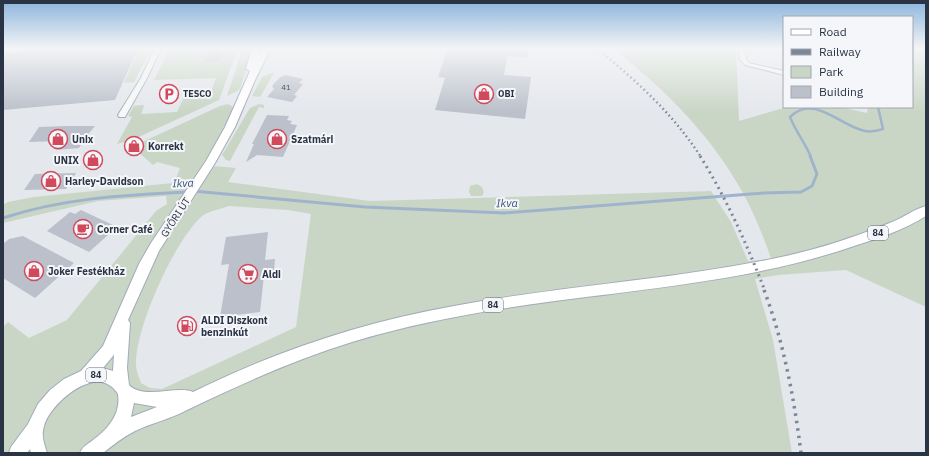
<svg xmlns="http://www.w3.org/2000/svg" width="929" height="456" font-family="'IBM Plex Sans',sans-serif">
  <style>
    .green { fill: #c9d6c5; fill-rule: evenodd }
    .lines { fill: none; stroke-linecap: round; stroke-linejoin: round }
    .stream-far1 { stroke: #9fb4cc; stroke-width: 2.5 }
    .stream { stroke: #9fb4cc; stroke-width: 3 }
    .building { fill: #bbc0ca }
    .minor-casing { stroke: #a9aeb7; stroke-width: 2 }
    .major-casing { stroke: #a3abb8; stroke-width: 2 }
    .minor { fill: #f7f8fa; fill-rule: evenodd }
    .major { fill: #fff; fill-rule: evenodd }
    .rail-far2 { stroke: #7d8696; stroke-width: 2.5; stroke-dasharray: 1.5 3; stroke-linecap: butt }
    .rail-far1 { stroke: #7d8696; stroke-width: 3; stroke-dasharray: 2 4; stroke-linecap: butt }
    .rail { stroke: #7d8696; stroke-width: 3.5; stroke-dasharray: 2.5 5; stroke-linecap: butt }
    .labels { text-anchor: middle; stroke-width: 4; stroke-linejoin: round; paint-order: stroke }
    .number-label { font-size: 8px; fill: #4f5766 }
    .far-poi-label { font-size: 9px; font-weight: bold; fill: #2b3445; stroke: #f4f6f9; text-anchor: start }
    .shield { fill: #f4f6f9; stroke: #676e7b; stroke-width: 1 }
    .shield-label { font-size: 9px; font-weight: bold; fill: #2b3445 }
    .poi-label { font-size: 10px; font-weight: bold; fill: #2b3445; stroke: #f4f6f9; text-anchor: start }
    .street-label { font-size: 10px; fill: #2b3445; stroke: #f4f6f9 }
    .water-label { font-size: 11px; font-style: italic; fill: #34527a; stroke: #f4f6f9 }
  </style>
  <rect width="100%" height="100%" fill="#e4e7ec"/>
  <g class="green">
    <path d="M170 48H238L219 100 132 140 117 144 132 117 128 116 134 106 143 105 144 106 141 114 177 112 186 93 211 92 216 78 154 80Z"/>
    <path d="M243 48H252L241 86 239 90 227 96Z"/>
    <path d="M612 48H736L739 121 787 107H840L867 113 868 107H912V48H926V307L846 270 778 275 755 279 773 340 792 453H3V327L8 322 29 338 67 320 156 211 167 204 166 196 98 201 3 223V205L8 202 34 197 173 183 188 184 190 181H175L180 168 157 162 153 165 136 150 141 147 138 144 220 106 228 104 233 107 216 144 202 165 236 168 228 182 370 201 711 191 731 222 748 261 771 259C769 251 765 242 762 234 733 158 676 97 612 48ZM229 206 288 210 311 214 296 327 162 389 150 388 141 383C139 377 136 371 136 365 135 328 174 242 201 217 207 211 221 209 229 206Z"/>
    <path d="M151 49 134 82 124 83 138 50Z"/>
    <path d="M271 73H274L260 97 252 96 262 77Z"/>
    <path d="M259 104 264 105V108L259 107 230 161 226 160 222 155 250 108Z"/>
    <path d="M477 184 482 187 484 192 482 196H471L469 192 470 186Z"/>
  </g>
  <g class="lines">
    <path class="stream-far1" d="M811 157C805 143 796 132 790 117 814 93 841 127 865 131 871 132 877 131 883 129L878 107"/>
    <g class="stream">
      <path d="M193 191 365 207 504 213 764 193 801 192 812 186 817 174 810 156"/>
      <path d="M3 218C63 198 125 195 188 192"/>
    </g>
  </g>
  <g class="building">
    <path d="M56 48H138L115 100 3 110V53Z"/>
    <path d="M224 48 220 61 204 62 208 49Z"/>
    <path d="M448 48H528L527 58 507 56 504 75 531 77 525 119 435 110 445 78 438 77Z"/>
    <path d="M286 75 303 79 299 83 303 84 294 95 297 96 292 102 267 97 274 89 272 86 280 77Z"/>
    <path d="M267 115 289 116 287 120 292 121 290 124 297 125 283 157 257 155 246 162 254 144H252Z"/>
    <path d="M67 126H95L86 137 79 148 56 150 61 141 29 142 39 127Z"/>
    <path d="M76 173 66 189 24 190 35 174Z"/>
    <path d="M81 210 117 227 89 252 47 231 70 212 75 214Z"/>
    <path d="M268 232 265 260 275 259 274 273 264 275 260 312 220 317 229 264 221 265 226 237Z"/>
    <path d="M23 236 74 263 35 298 3 278V244L9 239Z"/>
  </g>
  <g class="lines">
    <defs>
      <g id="minor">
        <path d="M155 48H161L147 78 125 117H119L118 115 141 78Z"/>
        <path d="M739 48H745L746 59 749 63 784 71V75L745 65 740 59Z"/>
      </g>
      <path id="major" d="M252 48H260L259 56 262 48H271L255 80 235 127 215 163 159 251 128 320 130 323 127 368 129 385C143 400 178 385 193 392 276 351 363 322 454 306 564 285 677 280 786 256 822 248 858 236 892 222 903 218 914 209 926 206V216C904 230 879 238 854 246 770 275 682 285 594 296 513 306 431 318 352 342 294 360 241 384 187 410 170 419 152 423 135 431 123 437 113 445 103 453H80C83 446 88 444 93 440 108 429 121 414 118 394 116 391 113 387 109 385 88 371 49 406 44 426 41 436 44 443 47 453H31L30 449 27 453H9L11 447 28 424 38 404 50 390 64 379 81 371 103 346 139 264 151 243 206 161 225 127 250 71 246 69ZM114 354 113 371 103 368 113 356ZM134 403 157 407 131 417Z"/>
    </defs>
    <use href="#minor" class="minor-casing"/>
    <use href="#major" class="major-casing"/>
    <use href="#minor" class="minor"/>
    <use href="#major" class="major"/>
    <path class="rail-far2" d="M596 48C636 80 673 114 701 157"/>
    <path class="rail-far1" d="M700 156C727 199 747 245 765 291"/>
    <path class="rail" d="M764 290C784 343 794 398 801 453"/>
  </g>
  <linearGradient id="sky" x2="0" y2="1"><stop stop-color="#8bb4dd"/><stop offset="0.43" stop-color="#f3f4f6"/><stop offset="1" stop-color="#f3f4f6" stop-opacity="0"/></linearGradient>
  <rect width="929" height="112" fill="url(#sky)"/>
  <defs>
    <symbol id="parking-ring" viewBox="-11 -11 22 22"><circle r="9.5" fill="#f4f6f9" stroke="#d1495b" stroke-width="1.5"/><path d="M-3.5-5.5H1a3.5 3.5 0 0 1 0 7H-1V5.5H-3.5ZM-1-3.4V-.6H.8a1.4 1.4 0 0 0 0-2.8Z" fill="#d1495b"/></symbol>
    <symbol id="shop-ring" viewBox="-11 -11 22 22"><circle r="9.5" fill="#f4f6f9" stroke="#d1495b" stroke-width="1.5"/><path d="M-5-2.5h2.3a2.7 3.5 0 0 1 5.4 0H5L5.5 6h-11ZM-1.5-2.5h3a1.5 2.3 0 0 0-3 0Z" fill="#d1495b"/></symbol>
    <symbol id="cafe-ring" viewBox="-11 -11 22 22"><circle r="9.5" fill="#f4f6f9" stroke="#d1495b" stroke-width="1.5"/><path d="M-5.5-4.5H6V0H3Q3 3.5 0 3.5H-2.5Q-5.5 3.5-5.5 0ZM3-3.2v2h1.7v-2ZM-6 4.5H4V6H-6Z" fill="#d1495b"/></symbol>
    <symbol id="supermarket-ring" viewBox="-11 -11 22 22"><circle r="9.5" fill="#f4f6f9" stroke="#d1495b" stroke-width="1.5"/><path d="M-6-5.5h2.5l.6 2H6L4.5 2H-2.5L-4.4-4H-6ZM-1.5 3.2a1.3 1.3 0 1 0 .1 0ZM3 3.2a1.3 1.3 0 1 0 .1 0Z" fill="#d1495b"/></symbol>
    <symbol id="fuel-ring" viewBox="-11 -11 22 22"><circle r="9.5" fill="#f4f6f9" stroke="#d1495b" stroke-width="1.5"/><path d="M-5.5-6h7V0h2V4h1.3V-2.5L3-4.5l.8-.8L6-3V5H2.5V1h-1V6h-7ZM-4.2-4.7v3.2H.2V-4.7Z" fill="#d1495b"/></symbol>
  </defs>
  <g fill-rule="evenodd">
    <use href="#parking-ring" x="158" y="83" width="22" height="22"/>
    <use href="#shop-ring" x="473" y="83" width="22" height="22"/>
    <use href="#shop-ring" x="47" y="128" width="22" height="22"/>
    <use href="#shop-ring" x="266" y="128" width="22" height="22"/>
    <use href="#shop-ring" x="123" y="135" width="22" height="22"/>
    <use href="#shop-ring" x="82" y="149" width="22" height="22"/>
    <use href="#shop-ring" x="40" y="170" width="22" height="22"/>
    <use href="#cafe-ring" x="72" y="218" width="22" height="22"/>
    <use href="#shop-ring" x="23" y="260" width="22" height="22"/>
    <use href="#supermarket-ring" x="237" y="263" width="22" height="22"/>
    <use href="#fuel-ring" x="176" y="315" width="22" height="22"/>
  </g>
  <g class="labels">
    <g class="number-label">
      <text x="286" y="90">41</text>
    </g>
    <g class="far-poi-label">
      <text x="183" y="97">TESCO</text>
      <text x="498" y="97">OBI</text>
    </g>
    <g class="shield">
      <rect x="868" y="226" width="20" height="14" rx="3"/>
      <rect x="483" y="298" width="20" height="14" rx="3"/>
      <rect x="86" y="368" width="20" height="14" rx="3"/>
    </g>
    <g class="shield-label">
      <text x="878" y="236">84</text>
      <text x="493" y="308">84</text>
      <text x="96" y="378">84</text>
    </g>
    <g class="poi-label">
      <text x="72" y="143">Unix</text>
      <text x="291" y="143">Szatmári</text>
      <text x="148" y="150">Korrekt</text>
      <text x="79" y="164" text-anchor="end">UNIX</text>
      <text x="65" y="185">Harley-Davidson</text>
      <text x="97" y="233">Corner Café</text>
      <text x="48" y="275">Joker Festékház</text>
      <text x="262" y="278">Aldi</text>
      <text x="201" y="324">ALDI Diszkont<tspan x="201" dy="12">benzinkút</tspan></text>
    </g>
    <g class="street-label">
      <text transform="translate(175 217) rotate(-57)" y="4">GYŐRI ÚT</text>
    </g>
    <g class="water-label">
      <text transform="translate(183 183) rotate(-2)" y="4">Ikva</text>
      <text transform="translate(507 203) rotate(-1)" y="4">Ikva</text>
    </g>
  </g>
  <rect width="929" height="456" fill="none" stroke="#2b3445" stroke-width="8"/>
  <rect x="783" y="16" width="130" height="92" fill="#f4f6f9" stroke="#a4a8b1"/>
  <rect x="791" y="29" width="20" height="6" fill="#ffffff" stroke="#a4a8b1"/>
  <text x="819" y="36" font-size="12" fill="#2b3445">Road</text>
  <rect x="791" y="49" width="20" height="6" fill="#7d8696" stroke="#a4a8b1"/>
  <text x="819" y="56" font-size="12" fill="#2b3445">Railway</text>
  <rect x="791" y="66" width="20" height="12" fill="#c9d6c5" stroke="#a4a8b1"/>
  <text x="819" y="76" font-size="12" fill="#2b3445">Park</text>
  <rect x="791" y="86" width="20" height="12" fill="#bbc0ca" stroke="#a4a8b1"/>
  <text x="819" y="96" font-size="12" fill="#2b3445">Building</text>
</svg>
